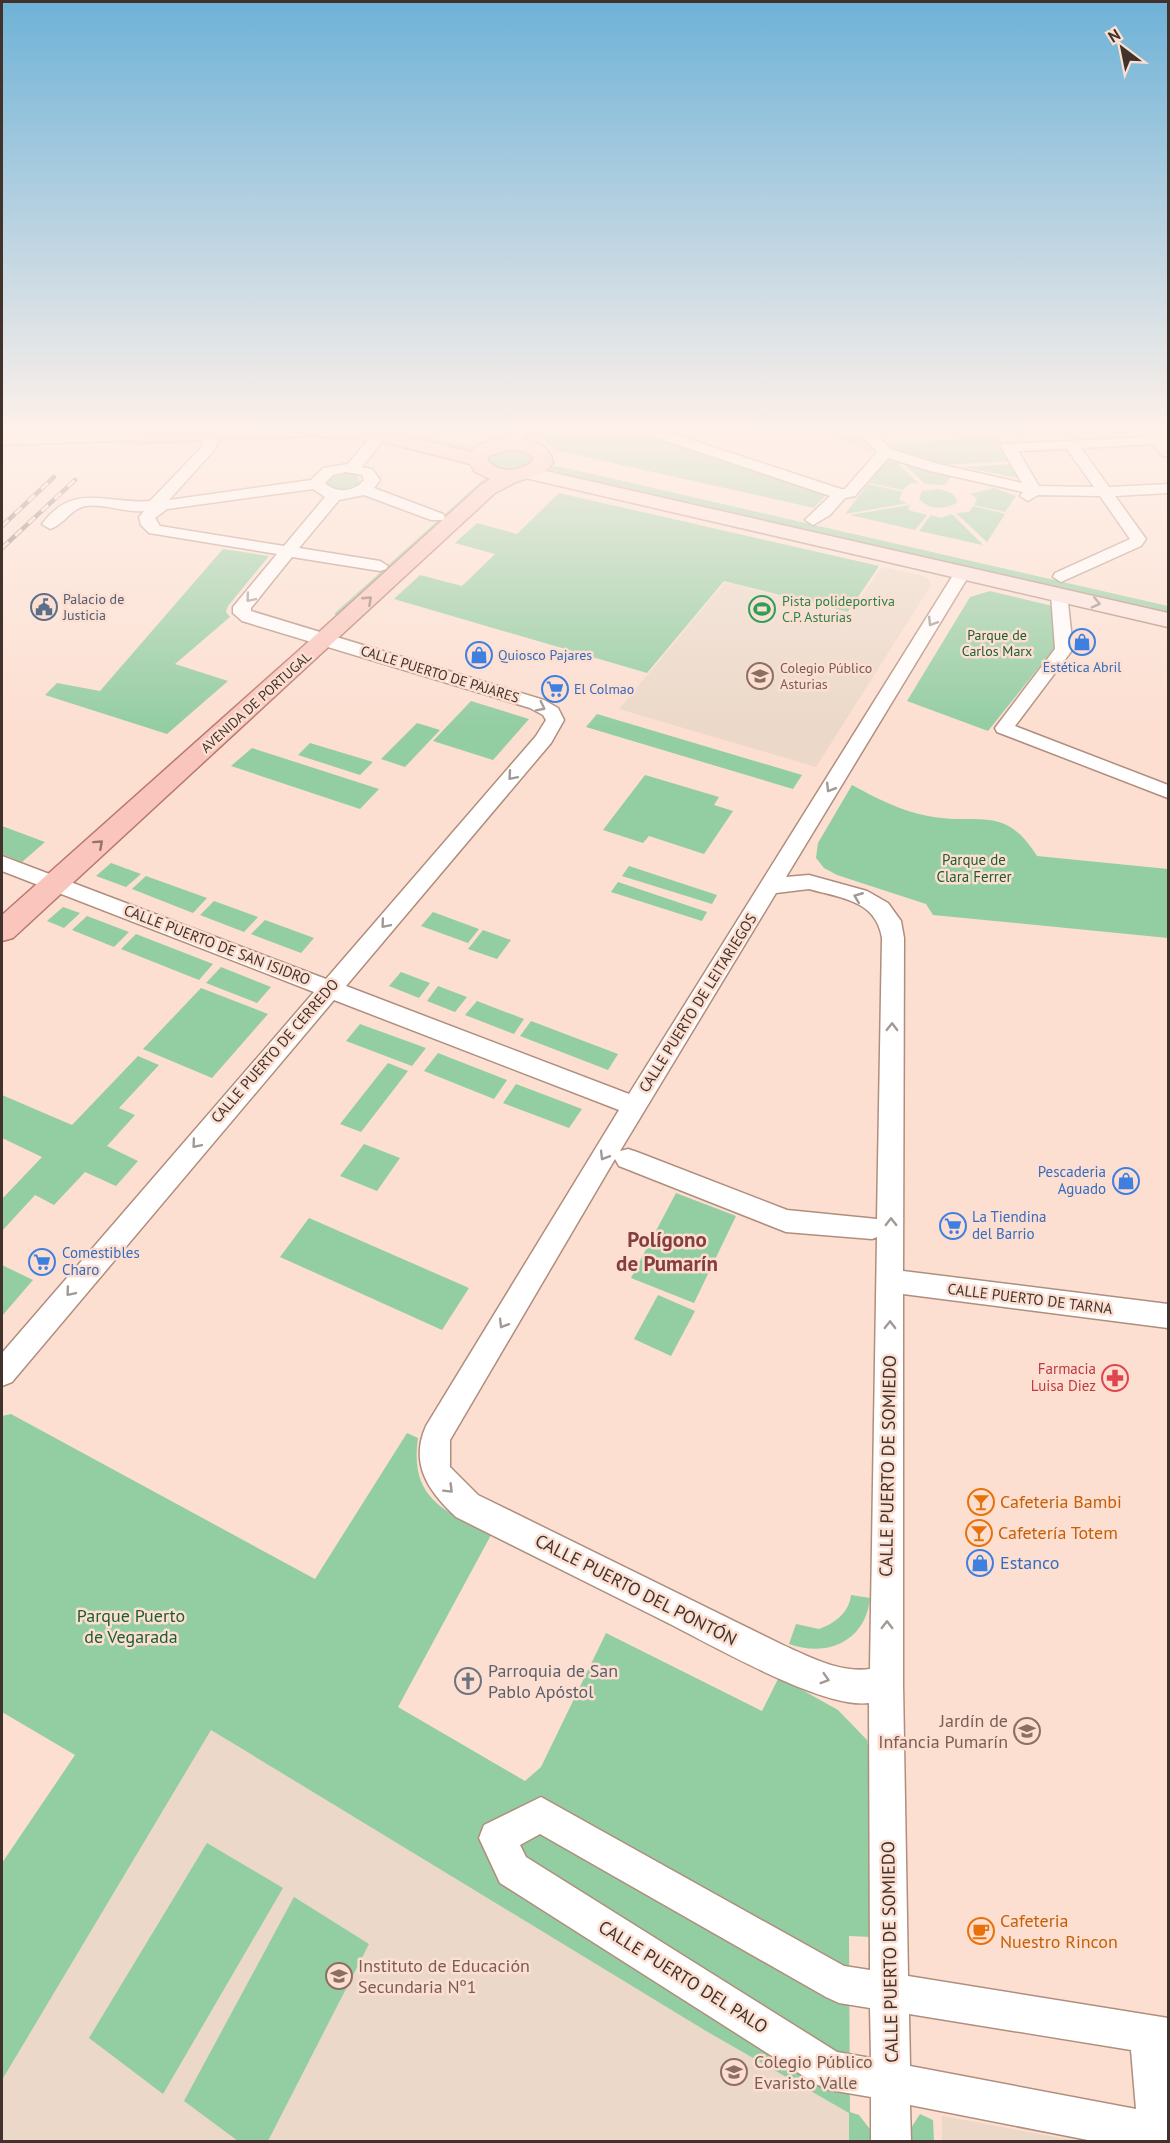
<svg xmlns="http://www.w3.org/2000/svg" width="1170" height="2143" font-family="'PT Sans',sans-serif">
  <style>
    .education { fill: #ebd8c8 }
    .green { fill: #93cda2 }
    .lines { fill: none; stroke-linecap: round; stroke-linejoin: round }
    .street-casing { stroke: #b08e7e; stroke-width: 3 }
    .secondary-casing { stroke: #b08e7e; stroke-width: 3 }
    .primary-casing { stroke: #b6796c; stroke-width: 3 }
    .street { fill: #fff; fill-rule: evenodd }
    .secondary { fill: #fce2dd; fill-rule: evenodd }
    .primary { fill: #f9c5bc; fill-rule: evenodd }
    .rail-casing { stroke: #847067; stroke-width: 4.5 }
    .rail { stroke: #fcdfd1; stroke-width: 3; stroke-dasharray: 9; stroke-linecap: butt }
    .secondary-bridge-casing { stroke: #b08e7e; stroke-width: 25; stroke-linecap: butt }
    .secondary-bridge { stroke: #fce2dd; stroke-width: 22 }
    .oneway { stroke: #a09996 }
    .oneway2 { stroke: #94756d }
    .oneway3 { stroke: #9e8a84 }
    .labels { text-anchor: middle; stroke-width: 5; stroke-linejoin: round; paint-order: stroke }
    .far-service-label { font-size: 14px; fill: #4e5e75; stroke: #fcdfd1; text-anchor: start }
    .far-leisure-label { font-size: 14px; fill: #27864d; stroke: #fcdfd1; text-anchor: start }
    .far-park-label { font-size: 14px; fill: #1c5d34; stroke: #fcdfd1 }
    .far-shop-label { font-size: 14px; fill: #366cbe; stroke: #fcdfd1; text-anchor: start }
    .far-education-label { font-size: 14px; fill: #785e54; stroke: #fcdfd1; text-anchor: start }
    .far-street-label { font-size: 14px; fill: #41332c; stroke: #fcdfd1 }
    .park-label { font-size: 15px; fill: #1c5d34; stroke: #fcdfd1 }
    .street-label { font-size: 15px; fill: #41332c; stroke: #fcdfd1 }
    .shop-label { font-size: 15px; fill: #366cbe; stroke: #fcdfd1; text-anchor: start }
    .health-label { font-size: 15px; fill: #be3a42; stroke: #fcdfd1; text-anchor: end }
    .near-street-label { font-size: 18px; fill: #41332c; stroke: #fcdfd1 }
    .near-food-label { font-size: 18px; fill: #c56008; stroke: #fcdfd1; text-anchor: start }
    .near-shop-label { font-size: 18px; fill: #366cbe; stroke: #fcdfd1; text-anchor: start }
    .near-park-label { font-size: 18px; fill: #1c5d34; stroke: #fcdfd1 }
    .near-worship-label { font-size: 18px; fill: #5b616d; stroke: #fcdfd1; text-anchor: start }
    .near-education-label { font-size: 18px; fill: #785e54; stroke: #fcdfd1; text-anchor: start }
    .district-label { font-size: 21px; font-weight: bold; fill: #863e3c; stroke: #fcdfd1 }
  </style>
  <rect width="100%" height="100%" fill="#fcdfd1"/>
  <g class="education">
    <path d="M875 429H1055L1061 437H1048L1051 442 1001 440 1014 461 935 465 920 441 882 443Z"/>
    <path d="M882 567 922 576 927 578 931 585 816 767 619 709 725 582 850 614Z"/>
    <path d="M211 1730 706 2031 850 2113 849 2142H2V2080Z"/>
    <path d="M942 2116 1077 2141H942Z"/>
  </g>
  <g class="green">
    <path d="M549 429H630L821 492 825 496 814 508 555 450 542 438 543 434Z"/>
    <path d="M833 429H875L882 443 999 437 1014 461 935 465 932 461 875 447 873 451 826 435Z"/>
    <path d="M395 430 469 446 474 448 475 451 469 453 396 434Z"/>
    <path d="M520 449 533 457 531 464C515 470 503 473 488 463L489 456 498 450Z"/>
    <path d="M890 455 919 484 911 483 903 490 869 483Z"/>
    <path d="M898 458 953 475 944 485 925 484Z"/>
    <path d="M1012 464 1023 479 963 467Z"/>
    <path d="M557 466 1168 606V614L547 470V468Z"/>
    <path d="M342 472 357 475 360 483C349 492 337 491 325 485V479L331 475Z"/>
    <path d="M486 477 493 478 340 616 334 614Z"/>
    <path d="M868 484 903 492 899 500 908 503 845 514Z"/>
    <path d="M994 488 1016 496 1005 512 974 505 977 498 970 494Z"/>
    <path d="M939 489 953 494 958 502C946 510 929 510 919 499L922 491Z"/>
    <path d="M559 493 879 566 848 612 724 581 647 673 394 599 420 575 462 586 495 554 455 543 477 523 517 534Z"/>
    <path d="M910 505 908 510 927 515 915 530 850 515Z"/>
    <path d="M973 506 1005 514 987 542 956 513 969 512Z"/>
    <path d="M952 514 983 545 919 531 931 515 941 518Z"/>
    <path d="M223 549 269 556 228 606 226 612 230 617 175 664 228 681 167 734 45 695 57 683 100 691Z"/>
    <path d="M990 591 1057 607 1056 646 988 731 907 701 970 597Z"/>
    <path d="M471 701 529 719 493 760 433 741Z"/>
    <path d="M597 714 802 775 793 789 586 727Z"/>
    <path d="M417 723 440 730 405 767 381 759Z"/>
    <path d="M310 743 373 762 360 775 298 755Z"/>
    <path d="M252 748 379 789 360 809 231 766Z"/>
    <path d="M645 775 719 797 714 805 733 811 704 854 649 836 643 843 603 830Z"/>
    <path d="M852 785C876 798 901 811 928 816 978 826 1004 803 1037 856L1168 869V938L933 915 926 904 837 875 824 868 816 858 818 843Z"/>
    <path d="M2 826 45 842 22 862 2 854Z"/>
    <path d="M111 863 141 874 126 887 96 876Z"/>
    <path d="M629 866 717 895 712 904 622 876Z"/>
    <path d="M146 876 207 898 193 913 132 889Z"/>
    <path d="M618 882 707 912 702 921 611 892Z"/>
    <path d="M214 901 258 917 244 932 200 915Z"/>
    <path d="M63 907 80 913 64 928 47 921Z"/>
    <path d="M433 912 479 929 468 943 421 926Z"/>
    <path d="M87 916 129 932 114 947 72 930Z"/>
    <path d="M265 920 314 938 301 953 251 934Z"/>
    <path d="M483 930 511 940 497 959 468 949Z"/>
    <path d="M136 934 213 964 199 980 121 949Z"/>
    <path d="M221 967 271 987 257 1003 206 983Z"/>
    <path d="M401 972 430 983 419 998 389 986Z"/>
    <path d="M438 986 467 997 455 1012 427 1001Z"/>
    <path d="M201 988 268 1014 212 1078 143 1049Z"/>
    <path d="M477 1001 524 1019 514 1034 465 1015Z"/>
    <path d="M531 1021 618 1054 608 1070 520 1036Z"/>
    <path d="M360 1024 426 1048 412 1066 346 1041Z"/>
    <path d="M438 1053 507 1080 494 1099 424 1071Z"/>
    <path d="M138 1056 159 1065 119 1108 135 1115 107 1146 138 1161 116 1186 85 1172 54 1205 35 1195 2 1231V1199L42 1157 2 1138V1095L72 1125Z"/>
    <path d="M388 1063 408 1071 361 1132 340 1124Z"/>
    <path d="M516 1084 582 1109 569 1128 503 1103Z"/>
    <path d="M364 1144 400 1158 377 1191 340 1176Z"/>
    <path d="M676 1193 736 1216 694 1303 631 1278Z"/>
    <path d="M309 1218 469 1288 442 1330 280 1257Z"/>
    <path d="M2 1265 33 1280 2 1316Z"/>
    <path d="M658 1295 695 1311 671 1356 634 1339Z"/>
    <path d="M11 1414 315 1579 407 1433 418 1438C409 1499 445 1511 491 1535L398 1707 525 1781 541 1767 606 1633 762 1711 779 1677 838 1710 867 1740 872 1767 871 1937 849 1936 850 2112 859 2115 879 2141H849V2113L706 2031 211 1730 2 2080V1863L75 1755 2 1712V1416Z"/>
    <path d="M851 1595 870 1598C866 1641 827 1658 789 1644L796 1624 819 1629C835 1623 849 1613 851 1595Z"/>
    <path d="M207 1843 283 1888 163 2094 89 2038Z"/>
    <path d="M294 1897 369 1944 268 2141H238L184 2101Z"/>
    <path d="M920 2114 933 2120 934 2141H912L911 2128Z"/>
  </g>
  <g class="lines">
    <defs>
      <g id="street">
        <path d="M521 429H537L511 447H501L499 444 501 441Z"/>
        <path d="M638 429H658L841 489H845L877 452 857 429H872L890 449 939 464 1022 483 1001 447 1003 444 1150 437 1157 441 1155 444 1081 448 1109 487 1168 484V493L1115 496 1146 539 1141 546 1061 582 1053 577 1055 573 1130 539 1100 496 1038 495 1028 501 1020 496 1023 492 930 471 888 458 855 496 845 498 830 515 813 525 805 520 830 496 640 432ZM1067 449 1094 487 1039 486 1018 451Z"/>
        <path d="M201 430 218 441 215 449 169 500 311 480 323 468 348 464 375 432H385L387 435 362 467 372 469 380 480 374 488 443 514 445 517 443 520H431L364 495 339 500 299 548 380 561 388 566 386 569 380 571 292 557 251 608V611L544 700 558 708 564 720 551 743 346 986 629 1094 955 572 963 567 971 572 786 877 809 875 867 891 888 903 901 921 904 938 903 1271 1168 1304V1328L903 1294V1684L908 1976 1168 2018V2142H1098L910 2105 911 2142H871V2097L830 2090 816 2084 500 1883 479 1838 484 1825 541 1797 844 1966 870 1970 869 1703C821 1709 707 1642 660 1619 592 1585 524 1551 456 1517 429 1492 409 1464 426 1426L619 1110 334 1000 12 1382 2 1386V1353L314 992 2 871V856L326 979 536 736 546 720 543 715 530 708 242 621 233 613V607L277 554 149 533 141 525 139 517 144 511C125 513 105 503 86 506 71 508 64 525 50 529L42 524C74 481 107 505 150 501L201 448 203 442 194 434ZM346 472 362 475 364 480C354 492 337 494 325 483L333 475ZM313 489 325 497 284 546 160 526 155 518 167 509ZM809 889C841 898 876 900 882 938L877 1219 787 1210 637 1152 628 1149 620 1151 776 893ZM615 1159 619 1166 786 1232 872 1239 877 1237 870 1669C839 1673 810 1657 783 1645L478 1495 450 1467V1440ZM540 1834 826 1997 839 2003 870 2008 871 2058 837 2052 526 1857 520 1845ZM909 2014 1131 2050 1136 2109 910 2066Z"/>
        <path d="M1059 589 1067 594 1073 649 1015 726 1168 785V798L997 732 995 728 1055 649 1051 594Z"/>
      </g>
      <g id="secondary">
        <path d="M1142 429H1162L1168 438V457L1161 455Z"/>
        <path d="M528 467 1168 613V627L521 477 518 473 521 469Z"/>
      </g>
      <path id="primary" d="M194 429H380L471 452C484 433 549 430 553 463L544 473 516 482 495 493 13 938 2 941V915L297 652 481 485 490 479 475 472 470 464 380 441 312 436 131 443 124 441 121 437 124 433 131 431ZM508 450 523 451 532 456 533 461C519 472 499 474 487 460L489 456Z"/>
    </defs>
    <use href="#street" class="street-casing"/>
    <use href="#secondary" class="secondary-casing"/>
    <use href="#primary" class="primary-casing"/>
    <use href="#street" class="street"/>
    <use href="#secondary" class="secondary"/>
    <use href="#primary" class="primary"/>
    <defs>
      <g id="rail">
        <path d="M2 526 54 477"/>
        <path d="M2 548 75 480"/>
      </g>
    </defs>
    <use href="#rail" class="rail-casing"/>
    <use href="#rail" class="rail"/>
    <defs>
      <path id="secondary-bridge" d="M2 434 137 429"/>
    </defs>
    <use href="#secondary-bridge" class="secondary-bridge-casing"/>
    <use href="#secondary-bridge" class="secondary-bridge"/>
  </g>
  <defs><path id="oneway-chevron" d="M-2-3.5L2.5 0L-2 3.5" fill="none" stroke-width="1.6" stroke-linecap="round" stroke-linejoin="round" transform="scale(1.5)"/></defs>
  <g class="oneway">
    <use href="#oneway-chevron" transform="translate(250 598) rotate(130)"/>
    <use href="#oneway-chevron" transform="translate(932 622) rotate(122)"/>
    <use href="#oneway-chevron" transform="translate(541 707) rotate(27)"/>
    <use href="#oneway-chevron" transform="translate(512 776) rotate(131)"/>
    <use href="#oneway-chevron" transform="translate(830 788) rotate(122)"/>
    <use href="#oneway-chevron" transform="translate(858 897) rotate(-158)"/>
    <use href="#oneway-chevron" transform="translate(385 924) rotate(130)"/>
    <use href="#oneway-chevron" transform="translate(892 1027) rotate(-89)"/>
    <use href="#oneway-chevron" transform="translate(196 1144) rotate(130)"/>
    <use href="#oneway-chevron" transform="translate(604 1156) rotate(121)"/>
    <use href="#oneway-chevron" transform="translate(891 1222) rotate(-90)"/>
    <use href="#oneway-chevron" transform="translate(70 1292) rotate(130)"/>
    <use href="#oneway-chevron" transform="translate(503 1324) rotate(121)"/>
    <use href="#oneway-chevron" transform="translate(890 1325) rotate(-89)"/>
    <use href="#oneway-chevron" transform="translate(449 1489) rotate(45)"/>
    <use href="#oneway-chevron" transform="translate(887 1625) rotate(-90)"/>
    <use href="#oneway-chevron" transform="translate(825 1679) rotate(17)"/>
  </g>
  <g class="oneway2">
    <use href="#oneway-chevron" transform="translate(368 600) rotate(-43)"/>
    <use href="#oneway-chevron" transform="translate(99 844) rotate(-42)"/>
  </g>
  <use class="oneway3" href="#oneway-chevron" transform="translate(1096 603) rotate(13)"/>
  <linearGradient id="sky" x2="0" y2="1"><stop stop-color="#6eb2d7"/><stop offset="0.59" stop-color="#fef1ea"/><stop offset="1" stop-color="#fef1ea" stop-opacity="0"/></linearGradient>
  <rect width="1170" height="729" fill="url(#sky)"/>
  <defs>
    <symbol id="civic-ring" viewBox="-11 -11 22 22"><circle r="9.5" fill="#fcdfd1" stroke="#5c6f8a" stroke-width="1.5"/><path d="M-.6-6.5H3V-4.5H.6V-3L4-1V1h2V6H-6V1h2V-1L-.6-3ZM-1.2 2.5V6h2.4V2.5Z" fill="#5c6f8a"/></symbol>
    <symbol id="stadium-ring" viewBox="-11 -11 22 22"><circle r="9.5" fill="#fcdfd1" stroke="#2e9e5b" stroke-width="1.5"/><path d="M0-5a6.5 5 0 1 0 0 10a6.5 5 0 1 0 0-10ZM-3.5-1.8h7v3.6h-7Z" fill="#2e9e5b"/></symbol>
    <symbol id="shop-ring" viewBox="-11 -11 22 22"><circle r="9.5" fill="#fcdfd1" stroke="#3f7fe0" stroke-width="1.5"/><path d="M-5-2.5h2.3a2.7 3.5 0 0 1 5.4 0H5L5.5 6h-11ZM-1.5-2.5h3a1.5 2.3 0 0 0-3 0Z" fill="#3f7fe0"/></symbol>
    <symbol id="school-ring" viewBox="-11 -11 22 22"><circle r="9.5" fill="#fcdfd1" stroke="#8d6e63" stroke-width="1.5"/><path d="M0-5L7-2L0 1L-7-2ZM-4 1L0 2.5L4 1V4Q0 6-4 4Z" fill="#8d6e63"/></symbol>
    <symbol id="supermarket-ring" viewBox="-11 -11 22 22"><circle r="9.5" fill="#fcdfd1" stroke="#3f7fe0" stroke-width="1.5"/><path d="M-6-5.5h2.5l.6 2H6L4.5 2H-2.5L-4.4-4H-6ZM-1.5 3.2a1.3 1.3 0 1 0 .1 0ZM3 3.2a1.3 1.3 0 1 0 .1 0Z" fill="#3f7fe0"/></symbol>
    <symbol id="pharmacy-ring" viewBox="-11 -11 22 22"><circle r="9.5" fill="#fcdfd1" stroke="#e0444e" stroke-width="1.5"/><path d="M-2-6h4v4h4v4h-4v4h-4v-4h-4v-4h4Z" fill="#e0444e"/></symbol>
    <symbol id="bar-ring" viewBox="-11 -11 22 22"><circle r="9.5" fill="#fcdfd1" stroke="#e8710a" stroke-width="1.5"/><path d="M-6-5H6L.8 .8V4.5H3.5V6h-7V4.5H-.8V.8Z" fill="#e8710a"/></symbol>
    <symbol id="church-ring" viewBox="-11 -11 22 22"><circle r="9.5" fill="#fcdfd1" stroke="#6b7280" stroke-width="1.5"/><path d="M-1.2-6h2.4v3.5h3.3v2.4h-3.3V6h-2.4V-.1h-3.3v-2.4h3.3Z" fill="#6b7280"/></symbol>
    <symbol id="cafe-ring" viewBox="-11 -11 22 22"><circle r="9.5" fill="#fcdfd1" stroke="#e8710a" stroke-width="1.5"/><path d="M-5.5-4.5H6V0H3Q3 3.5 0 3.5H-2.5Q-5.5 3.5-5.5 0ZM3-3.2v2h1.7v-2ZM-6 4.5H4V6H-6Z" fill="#e8710a"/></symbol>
  </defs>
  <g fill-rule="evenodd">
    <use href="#civic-ring" x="29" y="592" width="30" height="30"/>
    <use href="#stadium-ring" x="747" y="594" width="30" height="30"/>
    <use href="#shop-ring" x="1067" y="627" width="30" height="30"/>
    <use href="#shop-ring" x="464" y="640" width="30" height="30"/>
    <use href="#school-ring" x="745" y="661" width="30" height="30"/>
    <use href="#supermarket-ring" x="540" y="674" width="30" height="30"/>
    <use href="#shop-ring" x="1111" y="1166" width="30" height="30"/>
    <use href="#supermarket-ring" x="938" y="1211" width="30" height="30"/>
    <use href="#supermarket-ring" x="27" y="1247" width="30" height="30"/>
    <use href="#pharmacy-ring" x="1100" y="1363" width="30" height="30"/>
    <use href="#bar-ring" x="966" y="1487" width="30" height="30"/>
    <use href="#bar-ring" x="964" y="1518" width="30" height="30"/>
    <use href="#shop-ring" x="965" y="1548" width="30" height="30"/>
    <use href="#church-ring" x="453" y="1666" width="30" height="30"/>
    <use href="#school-ring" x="1012" y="1716" width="30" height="30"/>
    <use href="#cafe-ring" x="966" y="1916" width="30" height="30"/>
    <use href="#school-ring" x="324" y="1961" width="30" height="30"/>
    <use href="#school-ring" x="719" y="2057" width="30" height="30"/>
  </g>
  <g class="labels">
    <g class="far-service-label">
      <text x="63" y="604">Palacio de<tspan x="63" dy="16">Justicia</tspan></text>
    </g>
    <g class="far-leisure-label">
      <text x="782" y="606">Pista polideportiva<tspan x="782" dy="16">C.P. Asturias</tspan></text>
    </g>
    <g class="far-park-label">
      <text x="997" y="640">Parque de<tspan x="997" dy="16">Carlos Marx</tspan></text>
    </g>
    <g class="far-shop-label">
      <text x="498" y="660">Quiosco Pajares</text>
      <text x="1082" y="672" text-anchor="middle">Estética Abril</text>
      <text x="574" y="694">El Colmao</text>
    </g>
    <g class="far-education-label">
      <text x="780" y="673">Colegio Público<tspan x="780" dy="16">Asturias</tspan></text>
    </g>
    <g class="far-street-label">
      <text transform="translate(440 674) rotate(17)" y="5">CALLE PUERTO DE PAJARES</text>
      <text transform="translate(256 702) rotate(-42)" y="5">AVENIDA DE PORTUGAL</text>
    </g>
    <g class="park-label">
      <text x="974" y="865">Parque de<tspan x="974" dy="17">Clara Ferrer</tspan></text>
    </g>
    <g class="street-label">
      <text transform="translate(217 945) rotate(21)" y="5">CALLE PUERTO DE SAN ISIDRO</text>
      <text transform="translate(698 1003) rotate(-58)" y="5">CALLE PUERTO DE LEITARIEGOS</text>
      <text transform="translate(275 1051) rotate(-49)" y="5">CALLE PUERTO DE CERREDO</text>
      <text transform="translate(1030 1299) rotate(7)" y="5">CALLE PUERTO DE TARNA</text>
    </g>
    <g class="shop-label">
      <text x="1106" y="1177" text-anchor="end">Pescaderia<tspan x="1106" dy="17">Aguado</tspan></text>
      <text x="972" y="1222">La Tiendina<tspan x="972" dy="17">del Barrio</tspan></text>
      <text x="62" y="1258">Comestibles<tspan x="62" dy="17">Charo</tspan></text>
    </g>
    <g class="health-label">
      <text x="1096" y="1374">Farmacia<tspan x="1096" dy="17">Luisa Diez</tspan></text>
    </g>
    <g class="near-street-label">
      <text transform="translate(888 1466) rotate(-89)" y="6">CALLE PUERTO DE SOMIEDO</text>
      <text transform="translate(636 1590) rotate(27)" y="6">CALLE PUERTO DEL PONTÓN</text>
      <text transform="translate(890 1952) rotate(-91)" y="6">CALLE PUERTO DE SOMIEDO</text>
      <text transform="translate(683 1977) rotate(32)" y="6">CALLE PUERTO DEL PALO</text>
    </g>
    <g class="near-food-label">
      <text x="1000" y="1508">Cafeteria Bambi</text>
      <text x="998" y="1539">Cafetería Totem</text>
      <text x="1000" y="1927">Cafeteria<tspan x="1000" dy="21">Nuestro Rincon</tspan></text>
    </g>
    <g class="near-shop-label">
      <text x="1000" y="1569">Estanco</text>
    </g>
    <g class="near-park-label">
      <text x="131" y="1622">Parque Puerto<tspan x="131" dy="21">de Vegarada</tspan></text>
    </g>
    <g class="near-worship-label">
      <text x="488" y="1677">Parroquia de San<tspan x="488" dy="21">Pablo Apóstol</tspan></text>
    </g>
    <g class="near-education-label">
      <text x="1008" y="1727" text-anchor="end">Jardín de<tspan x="1008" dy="21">Infancia Pumarín</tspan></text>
      <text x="358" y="1972">Instituto de Educación<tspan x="358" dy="21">Secundaria Nº1</tspan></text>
      <text x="754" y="2068">Colegio Público<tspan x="754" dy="21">Evaristo Valle</tspan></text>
    </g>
    <g class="district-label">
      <text x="667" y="1247">Polígono<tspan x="667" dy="24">de Pumarín</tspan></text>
    </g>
  </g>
  <rect width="1170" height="2143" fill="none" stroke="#41332c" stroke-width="6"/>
  <g transform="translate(1122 48) rotate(328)" stroke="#fcdfd1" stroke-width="4.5" paint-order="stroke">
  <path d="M0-4.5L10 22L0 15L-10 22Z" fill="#41332c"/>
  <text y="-9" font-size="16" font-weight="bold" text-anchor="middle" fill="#41332c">N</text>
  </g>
</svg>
